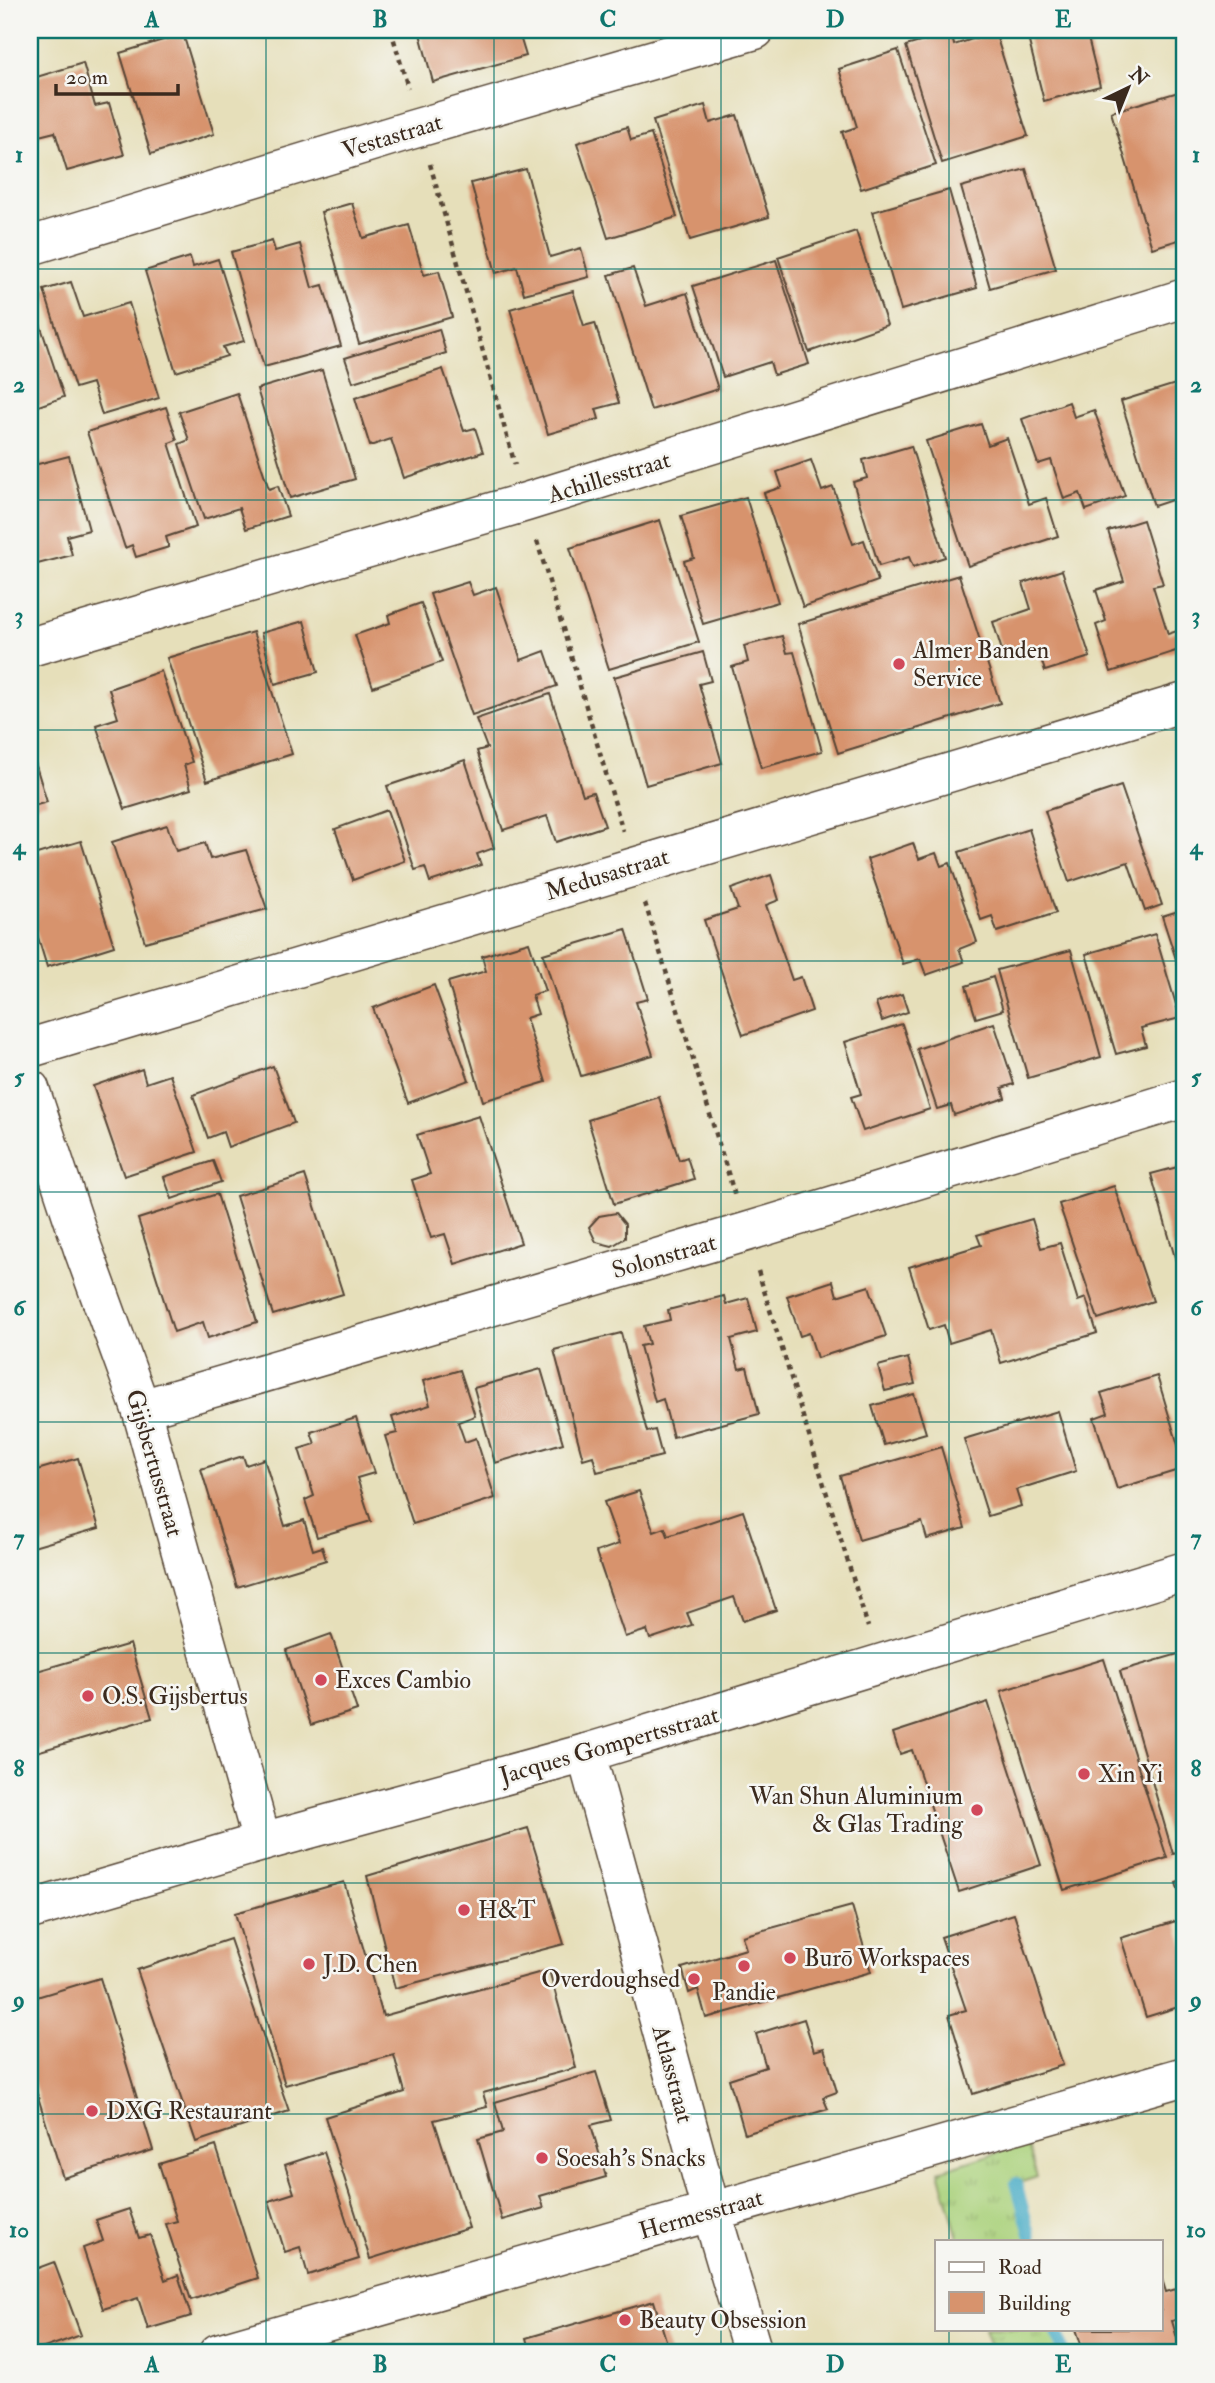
<svg xmlns="http://www.w3.org/2000/svg" width="1215" height="2383" font-family="'IM FELL Double Pica',serif">
  <style>
    .grass { fill: url(#grass-tufts); stroke: #727e4c; stroke-width: 2 }
    .lines { fill: none; stroke-linecap: round; stroke-linejoin: round }
    .stream { stroke: #45aac5; stroke-width: 12 }
    .building { fill: #d7936d }
    .minor-casing { stroke: #554535; stroke-width: 41 }
    .path { stroke: #554535; stroke-width: 4.5; stroke-dasharray: 5 5; stroke-linecap: butt }
    .minor { stroke: #fff; stroke-width: 38 }
    .grid { fill: none; stroke: #0f766e; stroke-width: 2; stroke-opacity: 0.55 }
    .poi-dot { fill: #d1495b; stroke: #f6f6f2; stroke-width: 2.5 }
    .labels { text-anchor: middle; stroke-width: 5; stroke-linejoin: round; paint-order: stroke }
    .street-label { font-size: 24px; fill: #3b2a1e; stroke: #f6f6f2 }
    .poi-label { font-size: 24px; fill: #3b2a1e; stroke: #f6f6f2; text-anchor: start }
    .neatline { fill: none; stroke: #0f766e; stroke-width: 2.5 }
    .grid-label { font-size: 23px; text-anchor: middle; font-weight: bold; fill: #0f766e }
  </style>
  <defs>
    <pattern id="grass-tufts" width="24" height="20" patternUnits="userSpaceOnUse" patternTransform="scale(1.75)"><rect width="24" height="20" fill="#aad17b"/><path d="M3 7l-1-3M5 7V3M7 7l1-3M15 17l-1-3M17 17v-4M19 17l1-3" fill="none" stroke="#8caa64"/></pattern>
  </defs>
  <rect width="100%" height="100%" fill="#f6f6f2"/>
  <filter id="ink" filterUnits="userSpaceOnUse"><feTurbulence type="fractalNoise" baseFrequency=".0143" numOctaves="2"/><feDisplacementMap in="SourceGraphic" scale="14" xChannelSelector="R" yChannelSelector="G"/><feConvolveMatrix kernelMatrix="1 2 1 2 8 2 1 2 1" color-interpolation-filters="sRGB"/></filter>
  <filter id="wash" filterUnits="userSpaceOnUse"><feTurbulence type="fractalNoise" baseFrequency=".00686" numOctaves="4" result="noise"/><feDisplacementMap in="SourceGraphic" scale="28" xChannelSelector="R" yChannelSelector="G"/><feGaussianBlur stdDeviation="1.57" result="paint"/><feColorMatrix in="noise" values="0 0 0 0 0 0 0 0 0 0 0 0 0 0 0 0 0 1.4 0 .05"/><feComposite in="paint" operator="in"/></filter>
  <g filter="url(#wash)">
    <rect width="100%" height="100%" fill="#e6dfba"/>
    <g class="grass">
      <path d="M1027 2143 1037 2177 1016 2184 1032 2241H959L939 2171Z"/>
      <path d="M984 2329H1056L1063 2353H992Z"/>
    </g>
    <g class="lines">
      <g class="stream">
        <path d="M1016 2183 1032 2241"/>
        <path d="M1056 2329 1063 2353"/>
      </g>
    </g>
    <g id="blocks">
      <g class="building">
        <path d="M419 30H518L526 56 433 82Z"/>
        <path d="M1026 30H1086L1100 86 1044 101Z"/>
        <path d="M995 32 1028 136 942 163 906 46 951 33 954 45Z"/>
        <path d="M183 34 214 134 151 154 120 53Z"/>
        <path d="M898 50 936 165 861 189 842 132 857 127 839 69Z"/>
        <path d="M83 63 95 106 109 103 124 155 67 171 55 132 31 138 30 79Z"/>
        <path d="M1185 90V238L1152 248 1111 112Z"/>
        <path d="M705 105 710 123 737 115 769 217 690 240 653 121Z"/>
        <path d="M627 127 631 140 651 134 677 217 608 238 577 143Z"/>
        <path d="M526 169 550 257 581 248 589 277 524 294 517 267 496 273 471 183Z"/>
        <path d="M1026 169 1056 269 990 288 961 187Z"/>
        <path d="M949 190 977 288 901 310 872 212Z"/>
        <path d="M352 203 363 238 409 225 424 275 439 271 452 317 359 344 321 212Z"/>
        <path d="M856 231 887 325 809 352 778 257Z"/>
        <path d="M272 241 275 251 300 244 312 288 323 285 341 346 264 367 231 252Z"/>
        <path d="M190 257 193 267 218 259 244 341 223 347 227 356 176 372 145 271Z"/>
        <path d="M776 260 809 364 774 375 770 362 723 377 693 286Z"/>
        <path d="M633 268 646 306 687 293 718 389 651 410 609 275Z"/>
        <path d="M71 282 83 317 129 303 159 398 102 415 92 383 75 388 44 290Z"/>
        <path d="M573 291 584 326 595 323 619 403 596 409 599 419 548 434 510 309Z"/>
        <path d="M34 306 64 397 30 409V307Z"/>
        <path d="M439 329 446 353 353 382 345 358Z"/>
        <path d="M443 369 464 431 475 428 483 452 404 478 391 439 370 446 355 398Z"/>
        <path d="M322 370 355 479 290 498 257 389Z"/>
        <path d="M1185 381V486L1181 497 1154 506 1121 401Z"/>
        <path d="M237 393 269 489 278 486 288 516 246 529 239 508 204 519 179 444 189 440 179 412Z"/>
        <path d="M1069 402 1074 417 1094 410 1125 496 1086 510 1080 493 1064 499 1051 460 1038 464 1022 419Z"/>
        <path d="M166 407 177 440 169 443 196 527 166 537 169 547 136 557 132 545 125 548 87 432Z"/>
        <path d="M981 424 988 445 1007 438 1029 504 1046 498 1058 536 968 566 926 441Z"/>
        <path d="M911 446 945 557 913 567 909 557 879 566 853 482 867 478 863 460Z"/>
        <path d="M69 456 89 530 67 536 72 555 30 566V466Z"/>
        <path d="M811 460 822 491 833 487 853 544 864 540 878 581 803 607 764 493 782 487 777 472Z"/>
        <path d="M746 497 778 602 703 624 684 561 694 558 681 516Z"/>
        <path d="M660 520 699 642 609 669 570 548Z"/>
        <path d="M1143 520 1163 584 1153 586 1168 634 1180 630 1185 648 1111 672 1096 625 1106 621 1096 590 1124 581 1108 531Z"/>
        <path d="M1062 570 1090 657 1045 671 1038 650 1005 660 993 622 1031 609 1023 583Z"/>
        <path d="M959 575 1000 703 838 753 798 624Z"/>
        <path d="M468 582 473 595 496 587 521 660 545 651 557 686 472 715 430 594Z"/>
        <path d="M421 603 442 662 373 687 355 635 390 623 388 615Z"/>
        <path d="M304 621 318 672 275 684 261 633Z"/>
        <path d="M253 632 292 754 207 781 167 658Z"/>
        <path d="M782 636 787 653 794 652 822 751 761 768 732 667 748 662 744 646Z"/>
        <path d="M703 652 711 681 699 684 722 763 646 785 614 677Z"/>
        <path d="M161 671 192 762 184 765 191 789 125 809 96 725 118 718 109 689Z"/>
        <path d="M550 694 583 795 593 792 605 826 556 842 547 816 503 830 477 751 487 748 476 719Z"/>
        <path d="M30 746 47 802 30 807Z"/>
        <path d="M465 760 494 848 477 854 481 865 430 882 425 867 415 870 387 786Z"/>
        <path d="M1121 786 1162 905 1145 911 1128 862 1069 882 1045 811Z"/>
        <path d="M387 810 405 861 353 880 335 829Z"/>
        <path d="M167 825 176 851 205 843 210 859 246 850 267 909 145 942 112 842Z"/>
        <path d="M1029 829 1056 913 997 932 992 916 981 920 959 852Z"/>
        <path d="M81 841 114 946 47 967 30 911V856Z"/>
        <path d="M913 843 919 859 936 853 941 866 950 863 977 942 959 949 964 962 926 975 920 959 903 964 867 859Z"/>
        <path d="M771 875 779 900 766 905 792 980 801 977 812 1011 743 1035 704 920 738 909 731 889Z"/>
        <path d="M1185 909V987L1162 916Z"/>
        <path d="M626 929 648 999 636 1002 653 1055 581 1076 543 954Z"/>
        <path d="M1155 934 1180 1018 1141 1028 1146 1046 1116 1054 1086 954Z"/>
        <path d="M529 942 545 991 532 995 538 1014 526 1018 546 1082 483 1101 448 982 486 971 482 956Z"/>
        <path d="M1071 950 1101 1057 1028 1078 997 970Z"/>
        <path d="M993 977 1003 1010 976 1018 966 986Z"/>
        <path d="M434 985 469 1080 408 1103 373 1008Z"/>
        <path d="M902 994 908 1012 882 1021 876 1003Z"/>
        <path d="M994 1023 1014 1084 1002 1088 1005 1098 954 1115 951 1105 937 1109 917 1049Z"/>
        <path d="M902 1024 930 1109 863 1131 851 1097 861 1094 845 1042Z"/>
        <path d="M273 1066 294 1123 228 1147 223 1132 208 1138 193 1095Z"/>
        <path d="M142 1069 146 1083 170 1075 197 1152 124 1176 93 1086Z"/>
        <path d="M659 1097 679 1160 687 1157 694 1179 614 1204 588 1120Z"/>
        <path d="M479 1116 521 1243 455 1264 445 1234 431 1238 412 1180 430 1174 417 1135Z"/>
        <path d="M213 1161 221 1182 172 1199 164 1177Z"/>
        <path d="M1185 1165V1266L1178 1268 1151 1174Z"/>
        <path d="M305 1175 343 1294 273 1315 236 1196Z"/>
        <path d="M1114 1186 1153 1301 1098 1319 1059 1204Z"/>
        <path d="M217 1194 257 1322 208 1338 203 1322 174 1332 138 1219Z"/>
        <path d="M616 1213 625 1224V1238L612 1246 596 1242 589 1227 599 1216Z"/>
        <path d="M1032 1219 1041 1248 1060 1243 1078 1301 1086 1298 1097 1333 1001 1363 991 1330 949 1343 944 1325 929 1330 909 1267 981 1245 977 1235Z"/>
        <path d="M833 1281 837 1296 869 1286 886 1336 817 1358 809 1333 800 1336 787 1296Z"/>
        <path d="M724 1296 726 1304 748 1298 757 1332 731 1339 739 1369 747 1367 759 1414 673 1437 663 1399 655 1402 640 1346 649 1344 644 1326 670 1320 668 1310Z"/>
        <path d="M621 1333 647 1432 655 1430 662 1456 597 1472 593 1456 583 1459 554 1350Z"/>
        <path d="M908 1358 915 1384 885 1391 878 1366Z"/>
        <path d="M541 1369 563 1443 495 1463 474 1388Z"/>
        <path d="M460 1370 475 1416 458 1422 465 1442 476 1438 495 1498 413 1524 385 1436 397 1433 392 1417 430 1405 423 1381Z"/>
        <path d="M1157 1376 1185 1468 1117 1489 1094 1418 1108 1413 1101 1393Z"/>
        <path d="M914 1394 926 1433 884 1445 872 1406Z"/>
        <path d="M1058 1411 1076 1471 1016 1490 1021 1506 988 1516 964 1439Z"/>
        <path d="M356 1418 374 1473 357 1478 371 1521 317 1537 305 1500 314 1496 299 1449 315 1444 311 1432Z"/>
        <path d="M941 1447 965 1528 927 1539 922 1522 859 1540 840 1476Z"/>
        <path d="M243 1456 246 1465 264 1459 285 1526 304 1520 313 1550 322 1547 326 1560 237 1587 201 1469Z"/>
        <path d="M78 1458 99 1528 30 1548V1472Z"/>
        <path d="M639 1491 654 1532 665 1528 668 1536 743 1511 776 1610 743 1621 734 1597 687 1613 692 1625 650 1639 647 1630 625 1637 596 1552 619 1544 604 1502Z"/>
        <path d="M331 1634 357 1710 311 1725 286 1650Z"/>
        <path d="M130 1644 152 1718 30 1754V1673Z"/>
        <path d="M1185 1652V1851L1173 1854 1120 1671Z"/>
        <path d="M1104 1659 1167 1858 1064 1890 1001 1691Z"/>
        <path d="M988 1702 1041 1865 959 1892 912 1750 900 1754 893 1733Z"/>
        <path d="M528 1828 564 1944 395 1988 367 1876Z"/>
        <path d="M1185 1880V1910L1176 1883Z"/>
        <path d="M344 1882 383 2016 549 1970 576 2068 483 2093 487 2107 434 2120 469 2228 370 2259 325 2117 404 2092 394 2055 285 2085 235 1913Z"/>
        <path d="M852 1906 871 1972 706 2018 698 1989 689 1993 682 1968 746 1949 742 1936Z"/>
        <path d="M1014 1914 1063 2065 973 2094 949 2015 966 2010 941 1937Z"/>
        <path d="M1176 1921 1185 1949V2005L1146 2017 1121 1938Z"/>
        <path d="M230 1939 289 2111 196 2142 137 1970Z"/>
        <path d="M100 1978 153 2150 63 2178 30 2071V1999Z"/>
        <path d="M804 2019 814 2051 824 2048 837 2092 823 2097 828 2109 745 2134 729 2079 766 2067 756 2034Z"/>
        <path d="M596 2072 611 2120 591 2125 606 2177 540 2196 544 2208 502 2220 478 2139 503 2132 495 2102Z"/>
        <path d="M216 2146 258 2278 191 2300 166 2224 177 2221 159 2164Z"/>
        <path d="M324 2152 359 2259 308 2275 300 2247 285 2252 269 2201 294 2193 285 2165Z"/>
        <path d="M129 2209 139 2238 150 2235 165 2280 178 2275 191 2316 148 2329 138 2298 103 2309 83 2248 103 2241 96 2220Z"/>
        <path d="M54 2262 81 2335 30 2353V2271Z"/>
        <path d="M1161 2276 1166 2292 1176 2289 1184 2317 1172 2321 1179 2345 1150 2353H1142L1139 2346 1114 2353H1084L1076 2329H1161Z"/>
        <path d="M654 2301 670 2353H530L526 2338Z"/>
      </g>
    </g>
  </g>
  <g filter="url(#ink)">
    <use href="#blocks" fill-opacity="0" stroke="#554535" stroke-width="2"/>
    <g class="lines">
      <defs>
        <g id="minor">
          <path d="M30 246 407 131 755 30"/>
          <path d="M30 647 526 502 1185 298"/>
          <path d="M30 1048 1185 702"/>
          <path d="M30 1089 83 1249 141 1409 262 1842"/>
          <path d="M141 1409 746 1232 1185 1098"/>
          <path d="M586 1753 711 2211 753 2353"/>
          <path d="M30 1910 262 1842 586 1753 1185 1571"/>
          <path d="M218 2353 1185 2076"/>
        </g>
      </defs>
      <use href="#minor" class="minor-casing"/>
      <g class="path">
        <path d="M391 30 408 88"/>
        <path d="M430 164 515 465"/>
        <path d="M537 541 623 831"/>
        <path d="M645 903 735 1196"/>
        <path d="M758 1271 868 1627"/>
      </g>
      <use href="#minor" class="minor"/>
    </g>
  </g>
  <path class="grid" d="M266 30V2353M494 30V2353M721 30V2353M949 30V2241M30 269H1185M30 500H1185M30 730H1185M30 961H1185M30 1192H1185M30 1422H1185M30 1653H1185M30 1883H1185M30 2114H1185M949 2329V2353"/>
  <g class="poi-dot">
    <circle cx="899" cy="664" r="7"/>
    <circle cx="321" cy="1680" r="7"/>
    <circle cx="88" cy="1696" r="7"/>
    <circle cx="1084" cy="1774" r="7"/>
    <circle cx="977" cy="1810" r="7"/>
    <circle cx="464" cy="1910" r="7"/>
    <circle cx="790" cy="1958" r="7"/>
    <circle cx="309" cy="1964" r="7"/>
    <circle cx="744" cy="1966" r="7"/>
    <circle cx="694" cy="1979" r="7"/>
    <circle cx="92" cy="2111" r="7"/>
    <circle cx="542" cy="2158" r="7"/>
    <circle cx="625" cy="2320" r="7"/>
  </g>
  <g class="labels">
    <g class="street-label">
      <text transform="translate(392 136) rotate(-17)" y="8">Vestastraat</text>
      <text transform="translate(609 477) rotate(-17)" y="8">Achillesstraat</text>
      <text transform="translate(607 874) rotate(-17)" y="8">Medusastraat</text>
      <text transform="translate(664 1256) rotate(-16)" y="8">Solonstraat</text>
      <text transform="translate(155 1463) rotate(74)" y="8">Gijsbertusstraat</text>
      <text transform="translate(609 1745) rotate(-16)" y="8">Jacques Gompertsstraat</text>
      <text transform="translate(673 2074) rotate(75)" y="8">Atlasstraat</text>
      <text transform="translate(701 2214) rotate(-16)" y="8">Hermesstraat</text>
    </g>
    <g class="poi-label">
      <text x="913" y="658">Almer Banden<tspan x="913" dy="28">Service</tspan></text>
      <text x="335" y="1688">Exces Cambio</text>
      <text x="102" y="1704">O.S. Gijsbertus</text>
      <text x="1098" y="1782">Xin Yi</text>
      <text x="963" y="1804" text-anchor="end">Wan Shun Aluminium<tspan x="963" dy="28">&amp; Glas Trading</tspan></text>
      <text x="478" y="1918">H&amp;T</text>
      <text x="804" y="1966">Burō Workspaces</text>
      <text x="323" y="1972">J.D. Chen</text>
      <text x="680" y="1987" text-anchor="end">Overdoughsed</text>
      <text x="744" y="2000" text-anchor="middle">Pandie</text>
      <text x="106" y="2119">DXG Restaurant</text>
      <text x="556" y="2166">Soesah's Snacks</text>
      <text x="639" y="2328">Beauty Obsession</text>
    </g>
  </g>
  <rect width="1215" height="2383" fill="none" stroke="#f6f6f2" stroke-width="77"/>
  <rect x="935" y="2240" width="228" height="91" fill="#f6f6f2" stroke="#aba49d" stroke-width="2"/>
  <rect x="949" y="2262" width="35" height="10" fill="#ffffff" stroke="#aba49d" stroke-width="2"/>
  <text x="998" y="2274" font-size="21" fill="#3b2a1e">Road</text>
  <rect x="949" y="2292" width="35" height="21" fill="#d7936d" stroke="#aba49d" stroke-width="2"/>
  <text x="998" y="2310" font-size="21" fill="#3b2a1e">Building</text>
  <g transform="translate(1128 88) rotate(43)" stroke="#f6f6f2" stroke-width="5" paint-order="stroke">
  <path d="M0-5L12 26L0 18L-12 26Z" fill="#3b2a1e"/>
  <text y="-10" font-size="19" font-weight="bold" text-anchor="middle" fill="#3b2a1e">N</text>
  </g>
  <path d="M56 84v10h122v-10" fill="none" stroke="#3b2a1e" stroke-width="3.5"/>
  <text x="66" y="84" font-size="21" fill="#3b2a1e" stroke="#f6f6f2" stroke-width="5" paint-order="stroke">20 m</text>
  <rect x="38" y="38" width="1138" height="2306" class="neatline"/>
  <g class="grid-label">
    <text x="152" y="27">A</text>
    <text x="380" y="27">B</text>
    <text x="608" y="27">C</text>
    <text x="835" y="27">D</text>
    <text x="1063" y="27">E</text>
    <text x="19" y="162">1</text>
    <text x="1196" y="162">1</text>
    <text x="19" y="392">2</text>
    <text x="1196" y="392">2</text>
    <text x="19" y="623">3</text>
    <text x="1196" y="623">3</text>
    <text x="19" y="854">4</text>
    <text x="1196" y="854">4</text>
    <text x="19" y="1084">5</text>
    <text x="1196" y="1084">5</text>
    <text x="19" y="1315">6</text>
    <text x="1196" y="1315">6</text>
    <text x="19" y="1545">7</text>
    <text x="1196" y="1545">7</text>
    <text x="19" y="1776">8</text>
    <text x="1196" y="1776">8</text>
    <text x="19" y="2007">9</text>
    <text x="1196" y="2007">9</text>
    <text x="19" y="2237">10</text>
    <text x="1196" y="2237">10</text>
    <text x="152" y="2372">A</text>
    <text x="380" y="2372">B</text>
    <text x="608" y="2372">C</text>
    <text x="835" y="2372">D</text>
    <text x="1063" y="2372">E</text>
  </g>
</svg>
